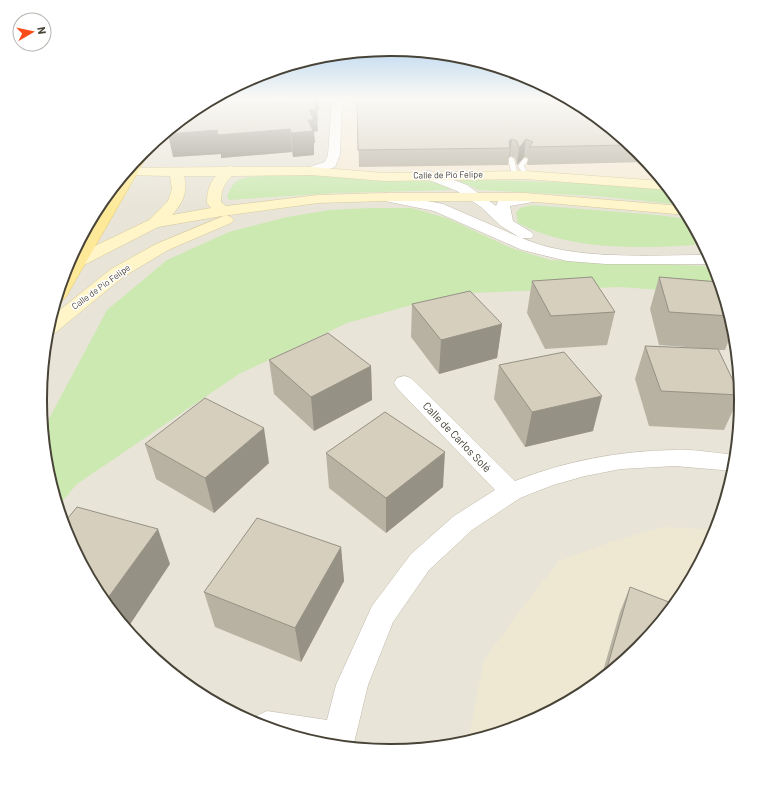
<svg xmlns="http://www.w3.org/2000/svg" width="781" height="800" font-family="Barlow,sans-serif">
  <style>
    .residential { fill: #e8e4d7 }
    .commercial { fill: #f6ead5 }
    .education { fill: #eee8d3 }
    .green { fill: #cce9b2 }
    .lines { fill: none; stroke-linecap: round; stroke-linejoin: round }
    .lane-casing { stroke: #c0baab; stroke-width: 1 }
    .street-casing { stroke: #c0baab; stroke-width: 1 }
    .secondary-casing { stroke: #d4c999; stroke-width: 1 }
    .primary-casing { stroke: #e4c867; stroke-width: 1 }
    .lane { fill: #fff; fill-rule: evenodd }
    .street { fill: #fff; fill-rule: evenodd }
    .secondary { fill: #fff5c9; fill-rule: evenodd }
    .primary { fill: #fee998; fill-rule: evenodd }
    .wall { fill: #b8b2a3 }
    .shaded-wall { fill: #969185 }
    .building { fill: #d6cfbe; stroke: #969185 }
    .labels { text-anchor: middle; stroke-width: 3; stroke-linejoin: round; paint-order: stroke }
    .far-street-label { font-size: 9px; fill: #484337; stroke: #fff }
    .street-label { font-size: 11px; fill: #484337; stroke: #fff }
    .rim { fill: none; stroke: #484337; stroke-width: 2 }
  </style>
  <rect width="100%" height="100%" fill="#f5f2e9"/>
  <path class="residential" d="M216 98H565L638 152 682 205 714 266 734 332 741 400 734 469 714 534 682 595 585 692 524 724 459 744 390 750 322 744 256 724 196 691 143 648 99 595 67 534 47 468 40 400 47 331 67 266 99 205 143 152 196 108Z"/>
  <path class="commercial" d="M337 98H565L638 152 661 180 526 175H429L311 171 331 164Z"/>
  <path class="education" d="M662 527 707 529 713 537 682 595 638 648 585 692 524 724 468 741 484 660 522 608 559 561 608 543Z"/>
  <g class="green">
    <path d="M297 175 419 180 437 183 452 190 335 193 229 200 227 197C229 192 232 184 237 181 245 174 283 177 297 175Z"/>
    <path d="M455 179 586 183 666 190 674 204 597 196 479 190Z"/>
    <path d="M532 205 657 215 688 219 699 238 694 245C637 249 569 250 518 223L516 213 520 208Z"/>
    <path d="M369 208H412L449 219 511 248 550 260 704 266 715 276 717 294 620 287 471 293 426 301 347 323 239 374 77 484 58 506 47 468 43 430 107 310 167 260 229 232 287 217 330 210Z"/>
  </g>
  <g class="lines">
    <defs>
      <g id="lane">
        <path d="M511 157 514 159 518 175 517 176 512 175 508 159Z"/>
        <path d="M524 158 529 159 524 166 529 175 526 177 524 176 518 166Z"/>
      </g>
      <g id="street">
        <path d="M216 98H342L340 155 335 167 311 175 306 174 305 171 306 168 325 162 328 155 332 101 214 102 210 101Z"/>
        <path d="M429 171 467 185 496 206 498 201C511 197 526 192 539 195L541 198 539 201 510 206 513 221 531 232 534 235 531 238H522C573 261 652 255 709 255L713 264H606L567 261 522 250 434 211 385 201 380 200 378 197 380 194 385 193 443 204 519 237 501 226 481 207 457 191 424 178 422 175 424 172Z"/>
        <path d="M404 376 411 378 515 481C566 461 618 451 674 450 694 449 715 453 735 455L733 471 675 466 621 469 585 476 553 485 520 498 472 530 429 570 393 622 368 685 353 747 322 744 256 724 253 722 256 716 267 711 327 720 336 685 372 606 411 554 454 516 495 490 397 388 394 383 397 378Z"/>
      </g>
      <g id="secondary">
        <path d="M230 166 235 167H311L384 173 526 171 662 181 669 190 526 179 384 181 311 175 232 176C224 183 221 191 221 202L226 206 318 195 384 193H525L682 206 687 215 525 201H384L318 203 222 216 158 227 84 265 67 266 72 257 149 220 168 201 172 189 170 176 125 175 130 168 225 167ZM184 176H216C209 184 207 192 207 203L211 208 172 215C183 203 188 192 184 176Z"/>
        <path d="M113 197 118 198 120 201 118 204 97 209 104 199Z"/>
        <path d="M226 215 231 217 234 220 231 223 168 250 123 277 55 333 46 334 51 317 111 269 156 244Z"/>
      </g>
      <path id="primary" d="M142 153 147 156 67 295 64 299 56 300 67 266 116 184Z"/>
    </defs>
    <use href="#lane" class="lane-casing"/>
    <use href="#street" class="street-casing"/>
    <use href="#secondary" class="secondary-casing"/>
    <use href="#primary" class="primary-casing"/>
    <use href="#lane" class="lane"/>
    <use href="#street" class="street"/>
    <use href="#secondary" class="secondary"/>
    <use href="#primary" class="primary"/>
  </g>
  <g class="wall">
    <path d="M284 98H319V110L317 111 318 121H317L318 131 314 132 315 143H314V155L293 157 292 152 221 158V154L173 157 274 100 281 103 284 102Z"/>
    <path d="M357 98 585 109 638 152 646 162 527 165 528 158 524 157 517 165 515 158 510 156 509 157 508 165 359 167Z"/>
    <path d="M659 277 719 282 733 329 725 350H718L740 395 724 430 649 426 635 379 645 346 700 348 659 345 650 309Z"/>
    <path d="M532 281 615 312 607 345 545 349 527 313Z"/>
    <path d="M412 304 502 324 497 358 439 374 411 337Z"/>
    <path d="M269 360 371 366 372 400 314 431 274 394Z"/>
    <path d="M499 365 593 431 525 447 494 399Z"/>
    <path d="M145 444 269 463 214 513 156 479Z"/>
    <path d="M326 453 443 487 386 533 329 488Z"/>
    <path d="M341 547 344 581 301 662 215 627 204 592Z"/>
    <path d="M630 587 638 648 601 678 620 612Z"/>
  </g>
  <g class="shaded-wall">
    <path d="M313 98H319V110L317 111 318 121H317L318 131 314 132 315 143H314V155L293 157 291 133 308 120 309 110 312 99Z"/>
    <path d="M290 129 292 152 221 158V154L173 157 168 134 217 130Z"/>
    <path d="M512 139 510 156 509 157 510 148 509 141Z"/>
    <path d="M526 139 524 157 517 165 519 148Z"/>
    <path d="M502 324 497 358 439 374 441 340Z"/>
    <path d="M371 366 372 400 314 431 311 397Z"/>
    <path d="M602 396 593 431 525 447 532 412Z"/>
    <path d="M264 428 269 463 214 513 205 478Z"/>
    <path d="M445 452 443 487 386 533V498Z"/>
    <path d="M158 529 170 564 127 629 105 602Z"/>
    <path d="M341 547 344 581 301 662 295 628Z"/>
  </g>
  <g class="building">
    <path d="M216 98H274V100L281 103 289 100V98H316L317 99H312L316 109 309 110 314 120H308L313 131 291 133 290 129 218 135 217 130 168 134 169 131 196 108Z"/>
    <path d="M357 98H565L585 109 630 145 529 147 533 142 526 139 519 148 517 141 512 139 509 141 510 148 358 150Z"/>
    <path d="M592 277 615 312 551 316 532 281Z"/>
    <path d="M659 277 719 282 730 316 669 312Z"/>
    <path d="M470 291 502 324 441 340 412 304Z"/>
    <path d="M328 333 371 366 311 397 269 360Z"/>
    <path d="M645 346 718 349 740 395 661 391Z"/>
    <path d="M564 352 602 396 532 412 499 365Z"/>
    <path d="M205 398 264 428 205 478 145 444Z"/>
    <path d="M385 412 445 452 386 498 326 453Z"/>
    <path d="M77 507 158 529 105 602 99 595 67 534 63 524Z"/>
    <path d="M257 518 341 547 295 628 204 592Z"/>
    <path d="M630 587 674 604 638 648 605 675Z"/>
  </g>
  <linearGradient id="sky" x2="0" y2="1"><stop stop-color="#8dbeec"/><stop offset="0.47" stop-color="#faf9f5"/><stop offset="1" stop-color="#faf9f5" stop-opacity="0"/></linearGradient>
  <rect width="781" height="210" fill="url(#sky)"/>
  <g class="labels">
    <g class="far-street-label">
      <text transform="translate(448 175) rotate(-1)" y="3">Calle de Pío Felipe</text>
      <text transform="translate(101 287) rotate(-36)" y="3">Calle de Pío Felipe</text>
    </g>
    <g class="street-label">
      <text transform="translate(457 437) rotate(46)" y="4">Calle de Carlos Solé</text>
    </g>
  </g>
  <path d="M0 0H781V800H0ZM390 56H391A343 343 0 0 1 734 399V401A343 343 0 0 1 391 744H390A343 343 0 0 1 47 401V399A343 343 0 0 1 390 56Z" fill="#fff" fill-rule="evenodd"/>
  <path class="rim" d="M390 56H391A343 343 0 0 1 734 399V401A343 343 0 0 1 391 744H390A343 343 0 0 1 47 401V399A343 343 0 0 1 390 56Z"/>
  <g transform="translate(32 32) rotate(81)"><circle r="19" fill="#ffffff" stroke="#b6b4af"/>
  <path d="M0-3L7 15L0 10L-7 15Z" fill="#fa4c1a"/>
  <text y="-6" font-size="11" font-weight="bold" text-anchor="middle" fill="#484337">N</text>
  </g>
</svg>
